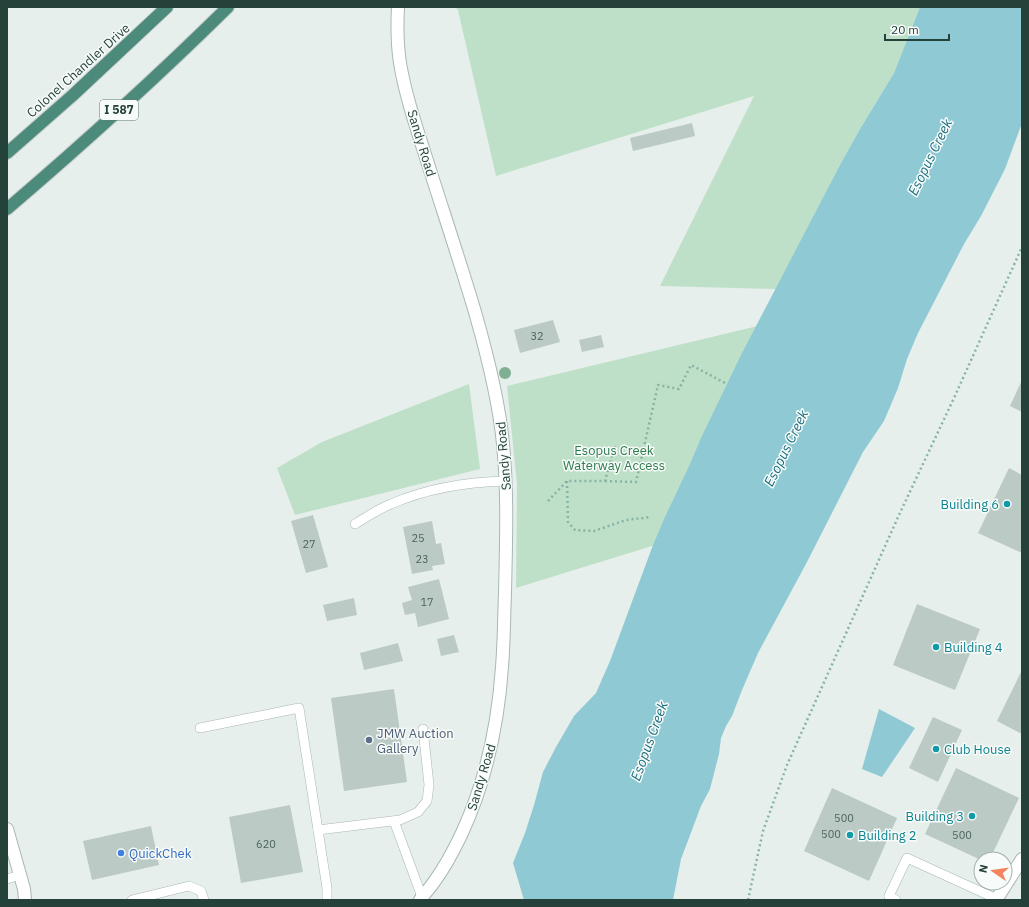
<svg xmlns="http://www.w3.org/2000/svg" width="1029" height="907" font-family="'IBM Plex Sans',sans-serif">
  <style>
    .green { fill: #bfe0c8 }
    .water { fill: #8ec9d4 }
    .building { fill: #bbcac4 }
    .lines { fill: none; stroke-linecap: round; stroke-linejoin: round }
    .service-casing { stroke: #a8b8b2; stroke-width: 10 }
    .minor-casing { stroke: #a8b8b2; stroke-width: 14 }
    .trunk-casing { stroke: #c2cac8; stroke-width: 14 }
    .path { stroke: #86b3a5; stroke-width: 2.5; stroke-dasharray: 2 3; stroke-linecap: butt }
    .service { stroke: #fff; stroke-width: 9 }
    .minor { stroke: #fff; stroke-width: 12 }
    .trunk { stroke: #4c8a7c; stroke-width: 12 }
    .tree { fill: #80af93 }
    .culture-dot { fill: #0f9aa8; stroke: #f7fbf9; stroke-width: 1.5 }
    .service-dot { fill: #5c6f8a; stroke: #f7fbf9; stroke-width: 1.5 }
    .shop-dot { fill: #3f7fe0; stroke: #f7fbf9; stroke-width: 1.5 }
    .labels { text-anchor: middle; stroke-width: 3; stroke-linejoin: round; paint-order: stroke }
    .number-label { font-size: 11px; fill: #4a645c }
    .shield { fill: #f7fbf9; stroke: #637a73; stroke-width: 1 }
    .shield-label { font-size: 12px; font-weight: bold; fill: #24423a }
    .street-label { font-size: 13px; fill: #24423a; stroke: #f7fbf9 }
    .park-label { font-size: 13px; fill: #2d7a4b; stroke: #f7fbf9 }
    .culture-label { font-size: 13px; fill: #0d838f; stroke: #f7fbf9; text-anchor: start }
    .service-label { font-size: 13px; fill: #4e5e75; stroke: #f7fbf9; text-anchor: start }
    .shop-label { font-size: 13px; fill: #366cbe; stroke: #f7fbf9; text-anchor: start }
    .water-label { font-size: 14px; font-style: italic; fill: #1c6f80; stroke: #f7fbf9 }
  </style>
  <rect width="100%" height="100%" fill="#e6efeb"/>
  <g class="green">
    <path d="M455 7H920L894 73 860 129 841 163 776 289 660 286 754 96 496 176 458 10Z"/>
    <path d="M829 309 736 520 516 588 517 484 507 386Z"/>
    <path d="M469 384 480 469 295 515 277 468 322 442Z"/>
  </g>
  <g class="water">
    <path d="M920 7H1022V123L1005 169 981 216 964 244 918 333 907 359 898 388 884 421 863 452 807 562 758 653 742 690 732 716 726 726 721 738 719 754 710 789 701 806 681 859 673 900H524L513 863 525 833 534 805 543 772 556 747 574 716 596 693 610 661 653 545 665 517 690 464 701 438 741 355 841 163 860 129 894 73Z"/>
    <path d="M879 709 915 728 882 777 862 769Z"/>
  </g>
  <g class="building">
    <path d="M692 123 695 136 633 151 630 138Z"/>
    <path d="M553 320 560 342 520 353 514 330Z"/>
    <path d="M601 335 604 347 582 352 579 340Z"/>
    <path d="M1022 380V412L1010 406Z"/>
    <path d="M1009 468 1022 475V553L978 533Z"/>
    <path d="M313 515 328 567 306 573 291 521Z"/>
    <path d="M432 521 436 544 441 543 445 564 432 566 433 570 412 574 403 527Z"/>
    <path d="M439 579 449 619 418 627 415 613 405 615 402 603 412 600 408 587Z"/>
    <path d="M354 598 357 615 327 621 323 605Z"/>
    <path d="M917 604 980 629 955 690 893 665Z"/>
    <path d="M454 635 459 652 441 656 437 639Z"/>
    <path d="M398 643 403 661 364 670 360 653Z"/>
    <path d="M1022 670V734L997 721Z"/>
    <path d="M394 689 407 782 344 791 331 698Z"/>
    <path d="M933 717 962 730 938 782 909 768Z"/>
    <path d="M956 768 1019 798 990 859H981V860L925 834Z"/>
    <path d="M832 788 897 818 869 881 804 851Z"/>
    <path d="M290 805 303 872 241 883 229 817Z"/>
    <path d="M151 826 159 865 92 880 83 841Z"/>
  </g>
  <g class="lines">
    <defs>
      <g id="service">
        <path d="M355 524C367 517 378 509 391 504 428 488 466 482 506 481"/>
        <path d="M200 728 299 708 327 888V900"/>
        <path d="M394 821 422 897"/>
        <path d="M318 830 400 820 418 812 427 801 429 785 423 729"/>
        <path d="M7 879 20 875"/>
        <path d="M132 900 189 886 201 891 204 900"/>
        <path d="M896 900 889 896 907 858 997 899"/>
      </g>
      <g id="minor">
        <path d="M398 7C397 26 397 44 400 63 406 99 419 135 430 170 445 217 461 265 475 312 487 354 499 400 503 444 508 494 506 543 505 593 504 617 504 642 502 667 498 725 486 781 462 833 454 850 445 867 434 882 430 888 424 894 420 900"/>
        <path d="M7 829 24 889 25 900"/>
        <path d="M996 900 1022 859"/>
      </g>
      <g id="trunk">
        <path d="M7 153 73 95 167 7"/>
        <path d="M7 209C83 144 157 77 228 7"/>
      </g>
    </defs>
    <use href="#service" class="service-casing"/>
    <use href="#minor" class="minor-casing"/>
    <use href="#trunk" class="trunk-casing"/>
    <g class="path">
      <path d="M567 481 568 522 575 530 594 531 626 520 651 517"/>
      <path d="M605 481 636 482 658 385 679 389 691 365 727 384"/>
      <path d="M548 501 567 481H605L615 446"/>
      <path d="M748 900 763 831 787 765 899 515 954 398 1022 247"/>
    </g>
    <use href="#service" class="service"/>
    <use href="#minor" class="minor"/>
    <use href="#trunk" class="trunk"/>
  </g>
  <circle class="tree" cx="505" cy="373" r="6"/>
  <g class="culture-dot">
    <circle cx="1007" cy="504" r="4"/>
    <circle cx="936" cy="647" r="4"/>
    <circle cx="936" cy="749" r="4"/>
    <circle cx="972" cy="816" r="4"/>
    <circle cx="850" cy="835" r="4"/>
  </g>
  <circle class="service-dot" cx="369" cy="740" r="4"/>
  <circle class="shop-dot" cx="121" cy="853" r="4"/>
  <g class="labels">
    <g class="number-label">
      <text x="537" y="340">32</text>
      <text x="418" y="542">25</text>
      <text x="309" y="548">27</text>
      <text x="422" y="563">23</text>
      <text x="427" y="606">17</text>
      <text x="844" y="822">500</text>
      <text x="831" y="838">500</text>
      <text x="962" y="839">500</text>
      <text x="266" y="848">620</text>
    </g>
    <rect class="shield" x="100" y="100" width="38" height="20" rx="3"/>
    <g class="shield-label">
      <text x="119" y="114">I 587</text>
    </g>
    <g class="street-label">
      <text transform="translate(78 70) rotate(-42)" y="5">Colonel Chandler Drive</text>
      <text transform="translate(422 143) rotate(73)" y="5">Sandy Road</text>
      <text transform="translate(503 456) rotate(-95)" y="5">Sandy Road</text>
      <text transform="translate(481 777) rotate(-73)" y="5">Sandy Road</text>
    </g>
    <g class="park-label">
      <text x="614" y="455">Esopus Creek<tspan x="614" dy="15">Waterway Access</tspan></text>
    </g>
    <g class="culture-label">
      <text x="999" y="509" text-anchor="end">Building 6</text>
      <text x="944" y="652">Building 4</text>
      <text x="944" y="754">Club House</text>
      <text x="964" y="821" text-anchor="end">Building 3</text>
      <text x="858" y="840">Building 2</text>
    </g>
    <g class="service-label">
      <text x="377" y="738">JMW Auction<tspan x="377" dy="15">Gallery</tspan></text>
    </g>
    <g class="shop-label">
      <text x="129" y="858">QuickChek</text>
    </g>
    <g class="water-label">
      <text transform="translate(930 157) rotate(-64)" y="5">Esopus Creek</text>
      <text transform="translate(786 448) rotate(-64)" y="5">Esopus Creek</text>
      <text transform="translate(649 741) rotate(-70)" y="5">Esopus Creek</text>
    </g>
  </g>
  <rect width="1029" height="907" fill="none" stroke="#24423a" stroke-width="16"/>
  <g transform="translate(993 871) rotate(283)"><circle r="19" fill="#f7fbf9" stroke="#a3b1ad"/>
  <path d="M0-3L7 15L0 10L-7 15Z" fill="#f4845f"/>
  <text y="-6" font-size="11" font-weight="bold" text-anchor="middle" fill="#24423a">N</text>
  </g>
  <path d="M885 34v6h64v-6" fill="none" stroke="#24423a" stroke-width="2"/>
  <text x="891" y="34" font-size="12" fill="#24423a" stroke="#f7fbf9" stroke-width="3" paint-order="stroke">20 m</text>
</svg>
